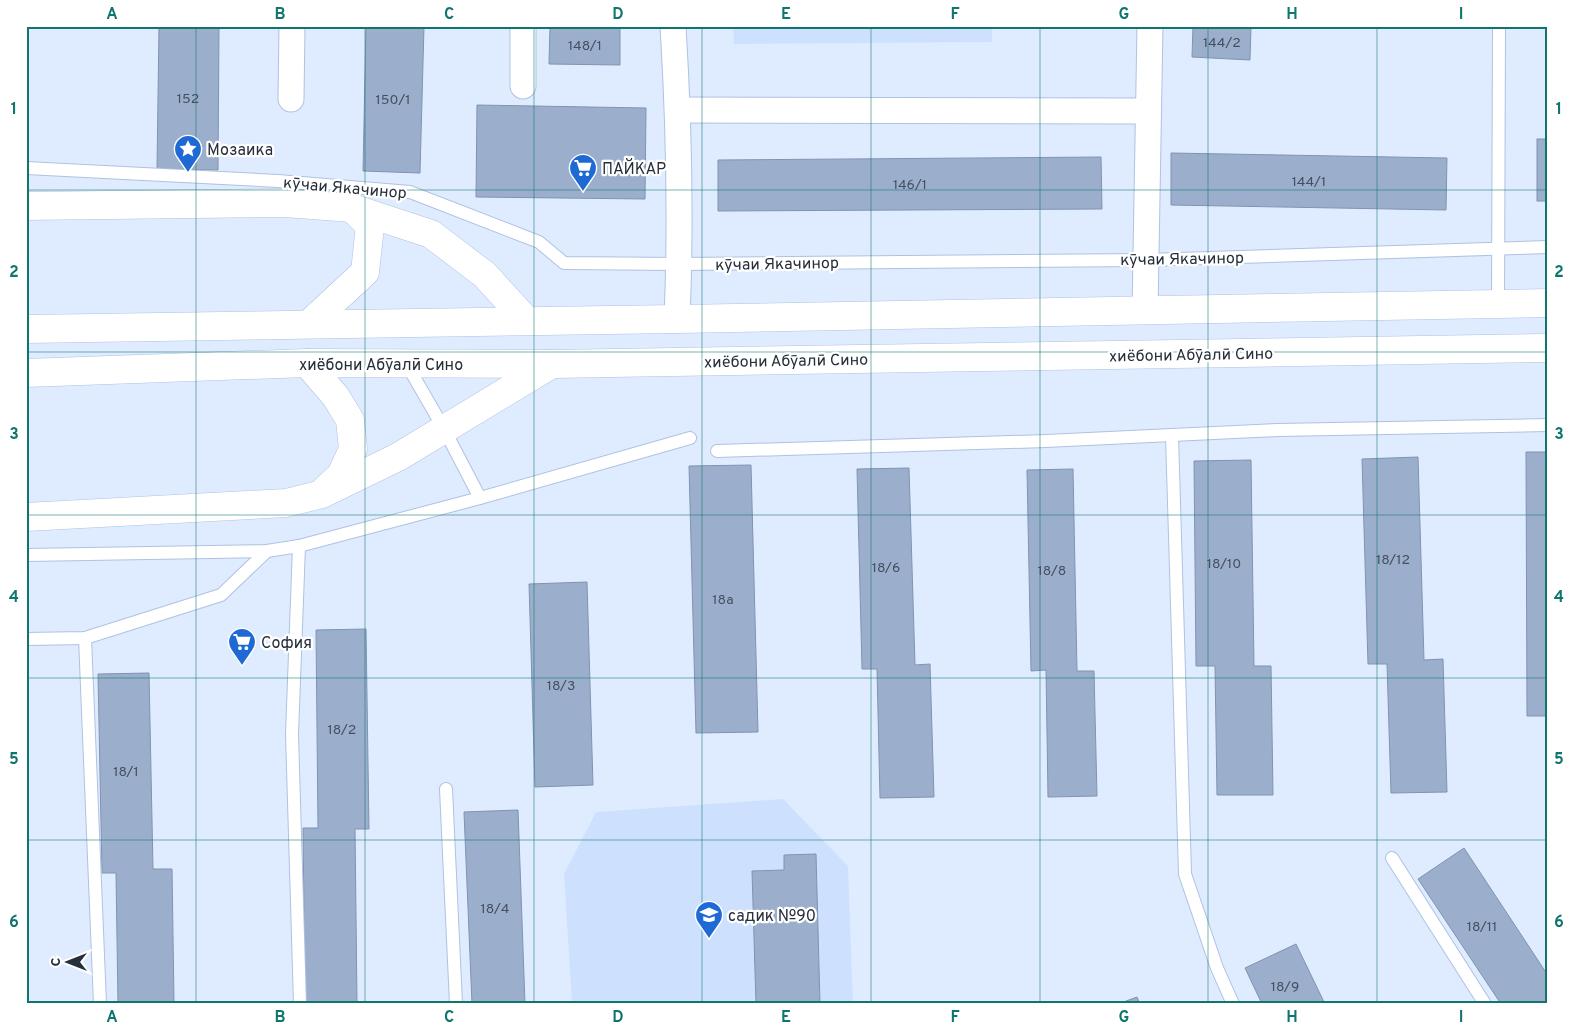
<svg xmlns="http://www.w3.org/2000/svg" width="1573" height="1030" font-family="Overpass,sans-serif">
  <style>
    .built { fill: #cde1ff }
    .building { fill: #9bafcd; stroke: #8093b0 }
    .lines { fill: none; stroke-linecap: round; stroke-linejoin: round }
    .service-casing { stroke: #aec2e1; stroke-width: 14 }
    .minor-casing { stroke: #aec2e1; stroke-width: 27 }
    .secondary-casing { stroke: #aec2e1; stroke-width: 29 }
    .service { stroke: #fff; stroke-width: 12 }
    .minor { stroke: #fff; stroke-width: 25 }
    .secondary { stroke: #fff; stroke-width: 28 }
    .grid { fill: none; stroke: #0f766e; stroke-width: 1; stroke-opacity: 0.55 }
    .labels { text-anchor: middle; stroke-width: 4.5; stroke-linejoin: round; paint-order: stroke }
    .number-label { font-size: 14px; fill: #444f60 }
    .poi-label { font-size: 16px; fill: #272f3b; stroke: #fff; text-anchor: start }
    .street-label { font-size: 16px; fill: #272f3b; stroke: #fff }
    .neatline { fill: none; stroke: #0f766e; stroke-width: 2 }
    .grid-label { font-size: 16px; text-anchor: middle; font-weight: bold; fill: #0f766e }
  </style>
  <rect width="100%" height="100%" fill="#dfecff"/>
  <g class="built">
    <path d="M733 26H992V42L734 44Z"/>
    <path d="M783 799 848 866 853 1004H572L564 874 596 812Z"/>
  </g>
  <g class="building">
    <path d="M159 26H219L218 170 157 169Z"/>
    <path d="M366 26H424L420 173 363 171Z"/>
    <path d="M550 26H620V65L549 64Z"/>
    <path d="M1193 26H1251L1250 60 1192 57Z"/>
    <path d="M477 105 646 108 645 199 476 197Z"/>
    <rect x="1537" y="139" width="10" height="62"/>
    <path d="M1171 153 1447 158 1446 210 1171 205Z"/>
    <path d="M1101 157 1102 209 718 211V160Z"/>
    <path d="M1526 452H1547V716H1527Z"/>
    <path d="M1418 457 1424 660 1443 659 1447 792 1391 793 1387 664H1368L1362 459Z"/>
    <path d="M1251 460 1254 666H1271L1273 795H1217L1215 666H1196L1194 461Z"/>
    <path d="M751 465 758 732 696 733 689 466Z"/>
    <path d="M909 468 915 665 930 664 934 797 880 798 877 669H862L857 469Z"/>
    <path d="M1073 469 1077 671H1094L1097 796 1048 797 1046 670 1031 671 1027 470Z"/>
    <path d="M587 582 593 785 535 787 529 584Z"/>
    <path d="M366 629 369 829H355L357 1004H305L303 828H318L316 630Z"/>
    <path d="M149 673 153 869H172L174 1004H118L116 873H102L98 674Z"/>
    <path d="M518 810 525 1004H472L464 812Z"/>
    <path d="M1464 848 1547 974V1004H1501L1418 879Z"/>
    <path d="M816 854 820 1004H756L752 871 784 870V855Z"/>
    <path d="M1296 944 1325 1004H1262L1245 968Z"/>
    <path d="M1137 997 1140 1004H1118Z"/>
  </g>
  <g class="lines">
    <defs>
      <g id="service">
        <path d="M26 168 278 181 410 192 539 242 564 263 679 264 1146 260 1547 247"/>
        <path d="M1498 304 1499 26"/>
        <path d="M406 363 444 429 480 498"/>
        <path d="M1172 435 1185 874 1217 968 1233 1004"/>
        <path d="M717 451 1046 441 1278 430 1547 425"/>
        <path d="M299 546 292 734 300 1004"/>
        <path d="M26 555 267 551 299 546 480 498 690 438"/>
        <path d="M85 638 100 1004"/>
        <path d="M26 639 85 638 221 595 267 551"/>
        <path d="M446 789 456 1004"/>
        <path d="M1392 858 1485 1004"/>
      </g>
      <g id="minor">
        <path d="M523 26V86"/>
        <path d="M673 26C679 124 681 222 677 319"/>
        <path d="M291 99 292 26"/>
        <path d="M678 110 1148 111"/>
        <path d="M1145 311 1150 26"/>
      </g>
      <g id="secondary">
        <path d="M26 206 285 203 352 208 431 234 485 275 526 320"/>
        <path d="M309 324 365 272 370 226 352 208"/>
        <path d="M26 329 677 319 1547 303"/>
        <path d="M307 363 336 397 350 420 353 449 341 475 326 489"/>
        <path d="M26 373 307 363 552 364 1547 348"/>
        <path d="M26 517 286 503 322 494 398 457 552 364"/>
      </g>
    </defs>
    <use href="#service" class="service-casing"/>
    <use href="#minor" class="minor-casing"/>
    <use href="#secondary" class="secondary-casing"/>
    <use href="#service" class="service"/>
    <use href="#minor" class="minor"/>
    <use href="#secondary" class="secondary"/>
  </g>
  <path class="grid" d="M196 26V1004M365 26V1004M534 26V1004M702 26V1004M871 26V1004M1040 26V1004M1208 26V1004M1377 26V1004M26 190H1547M26 352H1547M26 515H1547M26 678H1547M26 840H1547"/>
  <defs>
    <symbol id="sight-pin" viewBox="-11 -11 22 30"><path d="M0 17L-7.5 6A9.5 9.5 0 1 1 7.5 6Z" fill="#1e69d4" stroke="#fff"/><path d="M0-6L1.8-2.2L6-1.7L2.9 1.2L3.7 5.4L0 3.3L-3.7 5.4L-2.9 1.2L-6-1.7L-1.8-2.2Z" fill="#fff"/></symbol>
    <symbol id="supermarket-pin" viewBox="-11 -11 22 30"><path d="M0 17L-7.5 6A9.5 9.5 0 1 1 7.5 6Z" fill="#1e69d4" stroke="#fff"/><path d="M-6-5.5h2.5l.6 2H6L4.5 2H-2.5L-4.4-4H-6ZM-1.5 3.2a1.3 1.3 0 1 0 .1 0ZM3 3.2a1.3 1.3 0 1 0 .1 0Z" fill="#fff"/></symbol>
    <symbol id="school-pin" viewBox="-11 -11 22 30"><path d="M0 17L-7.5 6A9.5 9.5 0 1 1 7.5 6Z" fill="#1e69d4" stroke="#fff"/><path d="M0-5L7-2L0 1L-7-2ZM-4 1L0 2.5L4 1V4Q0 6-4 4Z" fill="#fff"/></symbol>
  </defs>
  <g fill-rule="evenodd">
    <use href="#sight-pin" x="172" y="133" width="32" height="43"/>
    <use href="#supermarket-pin" x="567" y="152" width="32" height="43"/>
    <use href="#supermarket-pin" x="226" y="626" width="32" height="43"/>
    <use href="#school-pin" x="693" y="899" width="32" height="43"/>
  </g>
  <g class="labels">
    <g class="number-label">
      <text x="1222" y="47">144/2</text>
      <text x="585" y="50">148/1</text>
      <text x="188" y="103">152</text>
      <text x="393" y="104">150/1</text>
      <text x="1309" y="186">144/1</text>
      <text x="910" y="189">146/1</text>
      <text x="1393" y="564">18/12</text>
      <text x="1224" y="568">18/10</text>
      <text x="886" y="572">18/6</text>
      <text x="1052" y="575">18/8</text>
      <text x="723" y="604">18a</text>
      <text x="561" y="690">18/3</text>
      <text x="342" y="734">18/2</text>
      <text x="126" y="776">18/1</text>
      <text x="495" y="913">18/4</text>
      <text x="1482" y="931">18/11</text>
      <text x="1285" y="991">18/9</text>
    </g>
    <g class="poi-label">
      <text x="207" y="155">Мозаика</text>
      <text x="602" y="174">ПАЙКАР</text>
      <text x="261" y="648">София</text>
      <text x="728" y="921">садик №90</text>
    </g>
    <g class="street-label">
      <text transform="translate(345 187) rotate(5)" y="6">кӯчаи Якачинор</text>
      <text transform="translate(1182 258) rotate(-1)" y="6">кӯчаи Якачинор</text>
      <text transform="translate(777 263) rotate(-1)" y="6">кӯчаи Якачинор</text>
      <text transform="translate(1191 354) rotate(-1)" y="6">хиёбони Абӯалӣ Сино</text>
      <text transform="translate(786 360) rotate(-1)" y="6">хиёбони Абӯалӣ Сино</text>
      <text x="381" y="370">хиёбони Абӯалӣ Сино</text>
    </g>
  </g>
  <rect width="1573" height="1030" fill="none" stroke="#ffffff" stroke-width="55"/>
  <g transform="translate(68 962) rotate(270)" stroke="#ffffff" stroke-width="4" paint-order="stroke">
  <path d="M0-4L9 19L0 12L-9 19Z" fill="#272f3b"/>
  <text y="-8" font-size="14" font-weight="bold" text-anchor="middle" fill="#272f3b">С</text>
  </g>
  <rect x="28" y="28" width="1518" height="974" class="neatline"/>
  <g class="grid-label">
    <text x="112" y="19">A</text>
    <text x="280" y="19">B</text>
    <text x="449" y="19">C</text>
    <text x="618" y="19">D</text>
    <text x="786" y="19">E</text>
    <text x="955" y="19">F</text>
    <text x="1124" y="19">G</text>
    <text x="1292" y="19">H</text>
    <text x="1461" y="19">I</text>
    <text x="14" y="114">1</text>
    <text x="1559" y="114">1</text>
    <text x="14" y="277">2</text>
    <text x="1559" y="277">2</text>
    <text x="14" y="439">3</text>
    <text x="1559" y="439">3</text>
    <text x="14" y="602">4</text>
    <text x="1559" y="602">4</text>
    <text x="14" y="764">5</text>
    <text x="1559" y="764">5</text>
    <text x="14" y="927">6</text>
    <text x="1559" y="927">6</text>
    <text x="112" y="1022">A</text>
    <text x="280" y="1022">B</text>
    <text x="449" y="1022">C</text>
    <text x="618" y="1022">D</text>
    <text x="786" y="1022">E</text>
    <text x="955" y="1022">F</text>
    <text x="1124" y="1022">G</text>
    <text x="1292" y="1022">H</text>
    <text x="1461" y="1022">I</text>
  </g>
</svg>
